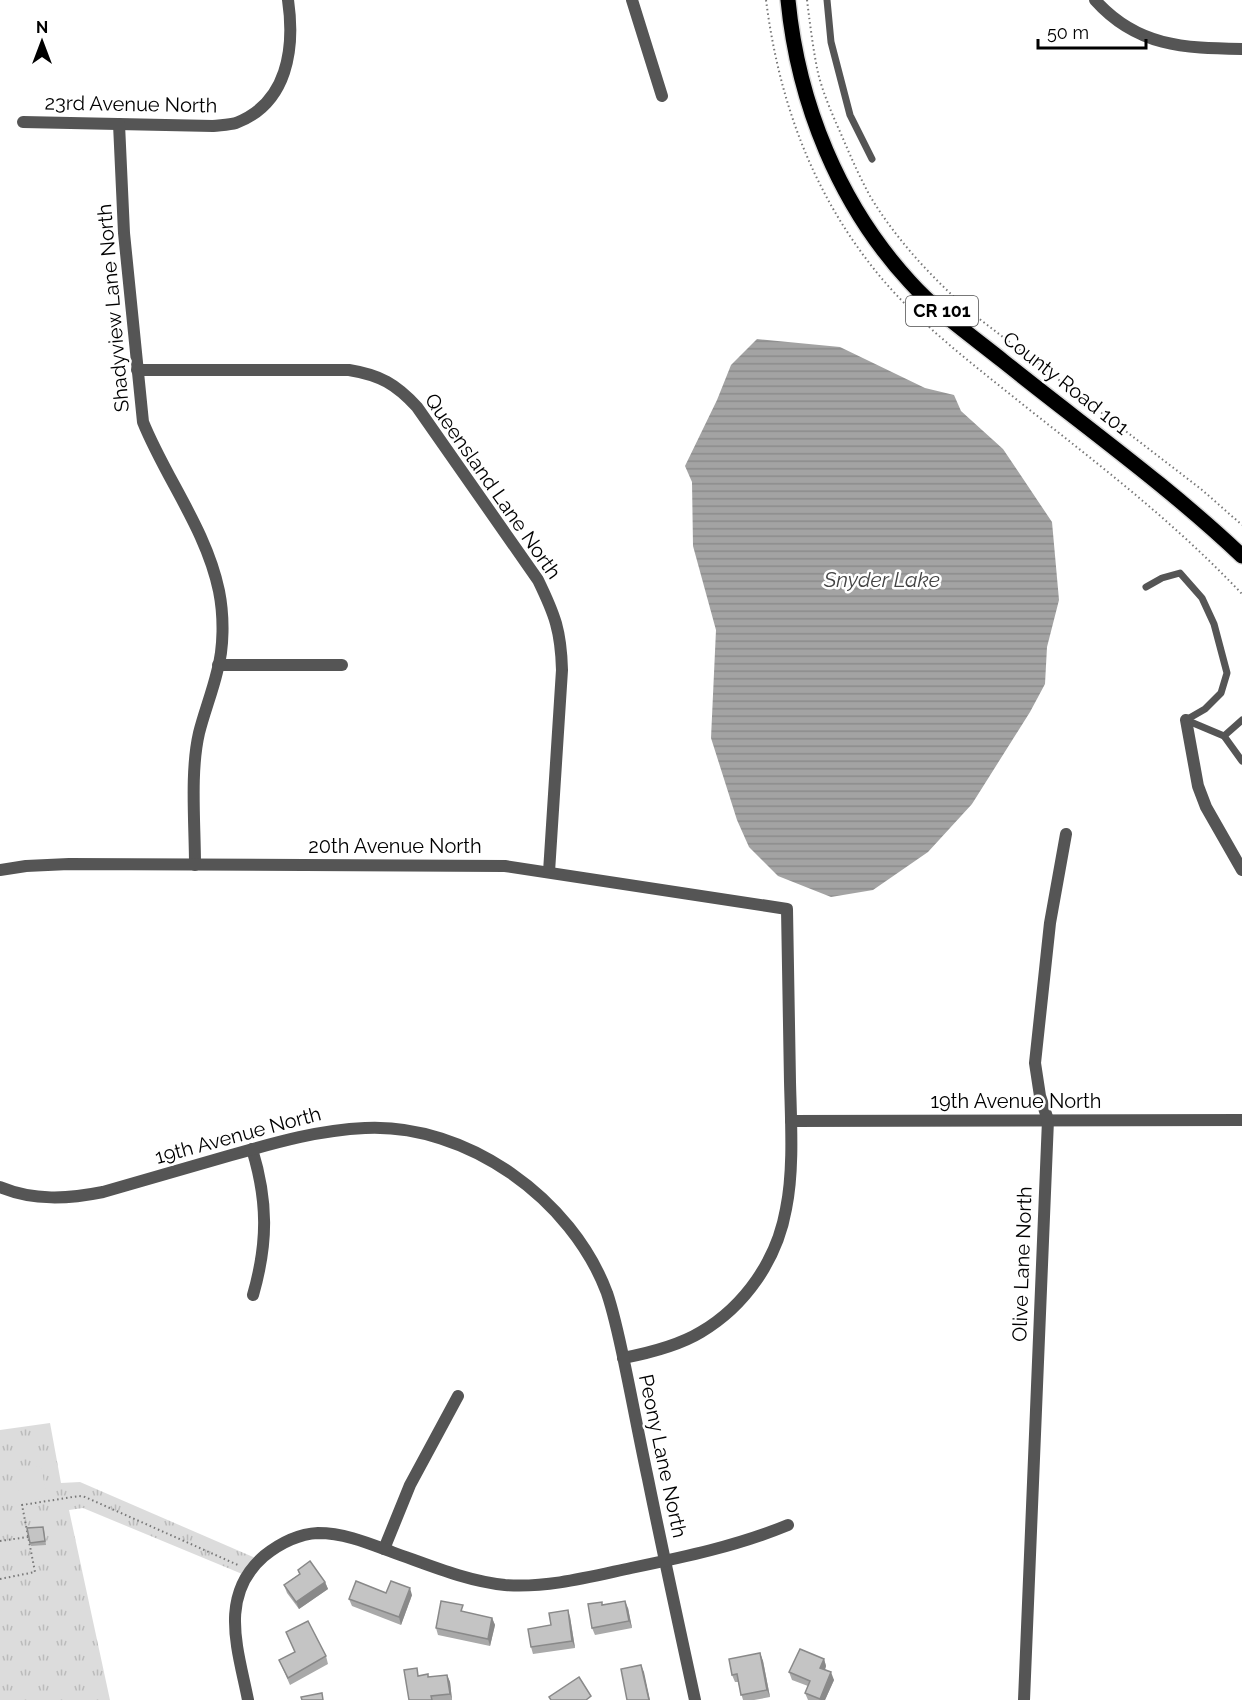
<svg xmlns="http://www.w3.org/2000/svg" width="1242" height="1700" font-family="Raleway,sans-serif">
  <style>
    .grass { fill: url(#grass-tufts) }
    .garden { fill: #dcdcdc }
    .water { fill: url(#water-rules) }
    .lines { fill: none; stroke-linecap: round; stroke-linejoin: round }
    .primary-casing { stroke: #dbdbdb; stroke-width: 18 }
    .path { stroke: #777; stroke-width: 2; stroke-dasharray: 1.5 3; stroke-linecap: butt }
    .service { stroke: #555; stroke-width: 7 }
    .minor { stroke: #555; stroke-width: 12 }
    .primary { stroke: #000; stroke-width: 15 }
    .wall { fill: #a9a9a9 }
    .shaded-wall { fill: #898989 }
    .building { fill: #c4c4c4; stroke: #898989; stroke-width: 1.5 }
    .labels { text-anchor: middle; stroke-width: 5; stroke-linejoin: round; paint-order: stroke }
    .shield { fill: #fff; stroke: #4c4c4c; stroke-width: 1.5 }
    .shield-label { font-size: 18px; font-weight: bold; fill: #000 }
    .street-label { font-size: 20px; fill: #000; stroke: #fff }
    .water-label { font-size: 21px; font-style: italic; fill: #444; stroke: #fff }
  </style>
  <defs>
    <pattern id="grass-tufts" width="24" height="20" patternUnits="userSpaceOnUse" patternTransform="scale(1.5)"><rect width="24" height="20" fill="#dcdcdc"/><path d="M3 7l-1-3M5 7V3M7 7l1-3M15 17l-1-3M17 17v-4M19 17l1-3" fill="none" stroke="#bbb"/></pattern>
    <pattern id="water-rules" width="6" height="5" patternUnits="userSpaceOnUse" patternTransform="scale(1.5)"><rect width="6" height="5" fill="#a3a3a3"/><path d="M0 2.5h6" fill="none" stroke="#8b8b8b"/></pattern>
  </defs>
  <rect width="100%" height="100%" fill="#fff"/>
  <path class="grass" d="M50 1423 61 1483 80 1482 260 1560 247 1576 83 1508 69 1510 110 1700H0V1430Z"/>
  <path class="garden" d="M41 1466 47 1498 21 1503 14 1471Z"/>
  <path class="water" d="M757 339 840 347 925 388 954 395 961 411 1003 449 1052 522 1059 600 1047 647 1045 684 1030 712 972 804 928 852 873 890 831 897 778 876 749 847 737 820 711 738 716 630 693 546 692 482 685 466 717 400 731 365Z"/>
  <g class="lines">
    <defs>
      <path id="primary" d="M788 0C798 103 839 205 910 282 937 312 972 336 1003 361 1084 426 1167 485 1242 556"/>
    </defs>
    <use href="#primary" class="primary-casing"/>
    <g class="path">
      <path d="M766 0C779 101 812 193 878 274 920 325 974 365 1026 407 1102 467 1175 523 1242 594"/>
      <path d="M807 0C810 24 813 49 818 73 823 93 832 114 841 134 850 155 859 176 870 196 897 241 934 280 973 314L1201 489 1242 525"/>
      <path d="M0 1541 28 1537"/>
      <path d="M0 1579 35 1572 22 1505 79 1496 85 1497 238 1565"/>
    </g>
    <g class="service">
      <path d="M827 0 831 42 850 115 872 159"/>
      <path d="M1146 587 1162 578 1180 573 1202 598 1214 624 1227 673 1221 693 1205 709 1186 720"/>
      <path d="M1186 720 1224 736 1242 761"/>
      <path d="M1224 736 1242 720"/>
    </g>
    <g class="minor">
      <path d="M632 0 662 96"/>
      <path d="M1095 0C1137 47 1184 48 1242 49"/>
      <path d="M23 122 213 126C220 125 229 125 236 123 288 103 295 48 288 0"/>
      <path d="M119 124 124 233 143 422C166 479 206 529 219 591 224 616 224 648 217 672 212 693 204 713 199 733 190 772 195 824 195 865"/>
      <path d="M137 370H349C380 375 396 384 417 407L538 580C555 615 561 631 562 670L549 872"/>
      <path d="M218 665H342"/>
      <path d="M1186 720 1198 786 1206 807 1242 870"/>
      <path d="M0 870 26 866 69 864 505 866 787 909C788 967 789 1024 790 1082 791 1122 794 1170 786 1209 777 1260 745 1306 701 1332 678 1346 649 1353 623 1358"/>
      <path d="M791 1121 1242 1120"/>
      <path d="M252 1149C268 1201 268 1243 253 1295"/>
      <path d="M0 1187C34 1201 68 1199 103 1192 145 1180 186 1168 228 1156 274 1143 318 1130 365 1128 467 1123 572 1199 607 1293 615 1317 620 1342 625 1366 633 1404 640 1442 648 1479 663 1553 679 1626 695 1700"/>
      <path d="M384 1549 410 1485 458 1396"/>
      <path d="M248 1700C238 1649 218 1596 264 1556 279 1544 298 1534 318 1533 344 1533 368 1543 392 1552 429 1565 466 1581 505 1585 548 1588 589 1577 631 1568 684 1557 737 1546 788 1525"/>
      <path d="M1024 1700 1048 1120 1040 1096 1035 1063 1050 923 1066 834"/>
    </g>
    <use href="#primary" class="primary"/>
  </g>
  <g class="wall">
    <path d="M44 1530 46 1545 31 1546 30 1543Z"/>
    <path d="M298 1570 325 1582 328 1589 299 1609 287 1593 284 1585 299 1574Z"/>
    <path d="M386 1593 412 1595 401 1625 352 1606 349 1599Z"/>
    <path d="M603 1605 628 1608 632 1628 595 1635 592 1628Z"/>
    <path d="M465 1612 492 1618 495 1625 490 1646 438 1635 436 1628Z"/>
    <path d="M570 1617 575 1648 533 1654 531 1647 551 1625Z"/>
    <path d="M286 1632 326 1656 328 1664 290 1685 279 1660 295 1652Z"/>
    <path d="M760 1653 763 1661 770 1697 754 1700H743L738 1682H735L732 1675Z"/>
    <path d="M824 1659 826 1666 825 1670 834 1680 825 1700H808L805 1693 808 1686 792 1680 789 1672Z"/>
    <path d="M420 1675 429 1677 447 1675 450 1682 452 1700H409Z"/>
  </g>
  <g class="shaded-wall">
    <path d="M325 1582 328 1589 299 1609 296 1602Z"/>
    <path d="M410 1588 412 1595 401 1625 399 1617Z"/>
    <path d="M625 1601 628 1608 632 1628 629 1621Z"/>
    <path d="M568 1610 570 1617 575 1648 572 1641Z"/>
    <path d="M492 1618 495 1625 490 1646 488 1639Z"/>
    <path d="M760 1653 763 1661 770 1697 767 1690Z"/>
    <path d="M824 1659 826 1666 823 1675 820 1668Z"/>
    <path d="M641 1665 644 1672 650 1700H649Z"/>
    <path d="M831 1672 834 1680 825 1700H820Z"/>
    <path d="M447 1675 450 1682 452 1700 450 1694Z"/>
  </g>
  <g class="building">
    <path d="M43 1527 45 1541 30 1543 27 1528Z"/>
    <path d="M310 1561 325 1582 296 1602 284 1585 300 1574 298 1570Z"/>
    <path d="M356 1581 386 1593 391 1581 410 1588 399 1617 349 1599Z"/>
    <path d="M441 1601 463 1605 461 1611 492 1618 488 1639 436 1628Z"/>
    <path d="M625 1601 629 1621 592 1628 588 1604 602 1602V1605Z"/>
    <path d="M568 1610 572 1641 531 1647 528 1629 551 1625 549 1613Z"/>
    <path d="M308 1621 326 1656 288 1678 279 1660 295 1652 286 1632Z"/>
    <path d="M800 1649 824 1659 820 1668 831 1672 820 1699 805 1693 810 1681 789 1672Z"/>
    <path d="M760 1653 767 1690 741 1695 737 1674 732 1675 729 1659Z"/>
    <path d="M641 1665 649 1700H627L621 1669Z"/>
    <path d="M417 1668 418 1676 428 1674V1677L447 1675 450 1694 431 1696 432 1700H409L404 1670Z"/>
    <path d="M579 1677 591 1696 586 1700H551L549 1697Z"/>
    <path d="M322 1693 323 1700H302L301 1697Z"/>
  </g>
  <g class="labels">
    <rect class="shield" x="906" y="296" width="72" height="30" rx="4.5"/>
    <g class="shield-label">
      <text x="942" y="317">CR 101</text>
    </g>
    <g class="street-label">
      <text transform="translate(131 104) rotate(1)" y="7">23rd Avenue North</text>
      <text transform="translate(113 308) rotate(-95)" y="7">Shadyview Lane North</text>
      <text transform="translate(1066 383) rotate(38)" y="7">County Road 101</text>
      <text transform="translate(493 486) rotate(55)" y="7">Queensland Lane North</text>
      <text x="395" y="853">20th Avenue North</text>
      <text x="1016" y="1108">19th Avenue North</text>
      <text transform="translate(238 1135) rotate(-15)" y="7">19th Avenue North</text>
      <text transform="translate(1022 1264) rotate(-88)" y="7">Olive Lane North</text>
      <text transform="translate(663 1456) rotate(78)" y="7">Peony Lane North</text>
    </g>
    <g class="water-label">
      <text x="882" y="587">Snyder Lake</text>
    </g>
  </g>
  <g transform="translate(42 42)" stroke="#ffffff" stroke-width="4.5" paint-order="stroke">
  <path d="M0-4.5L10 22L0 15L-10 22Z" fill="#000000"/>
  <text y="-9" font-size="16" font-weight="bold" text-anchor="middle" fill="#000000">N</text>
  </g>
  <path d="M1038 39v9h108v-9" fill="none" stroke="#000000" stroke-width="3"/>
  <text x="1047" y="39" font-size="18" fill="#000000" stroke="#ffffff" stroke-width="4.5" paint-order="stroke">50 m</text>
</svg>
